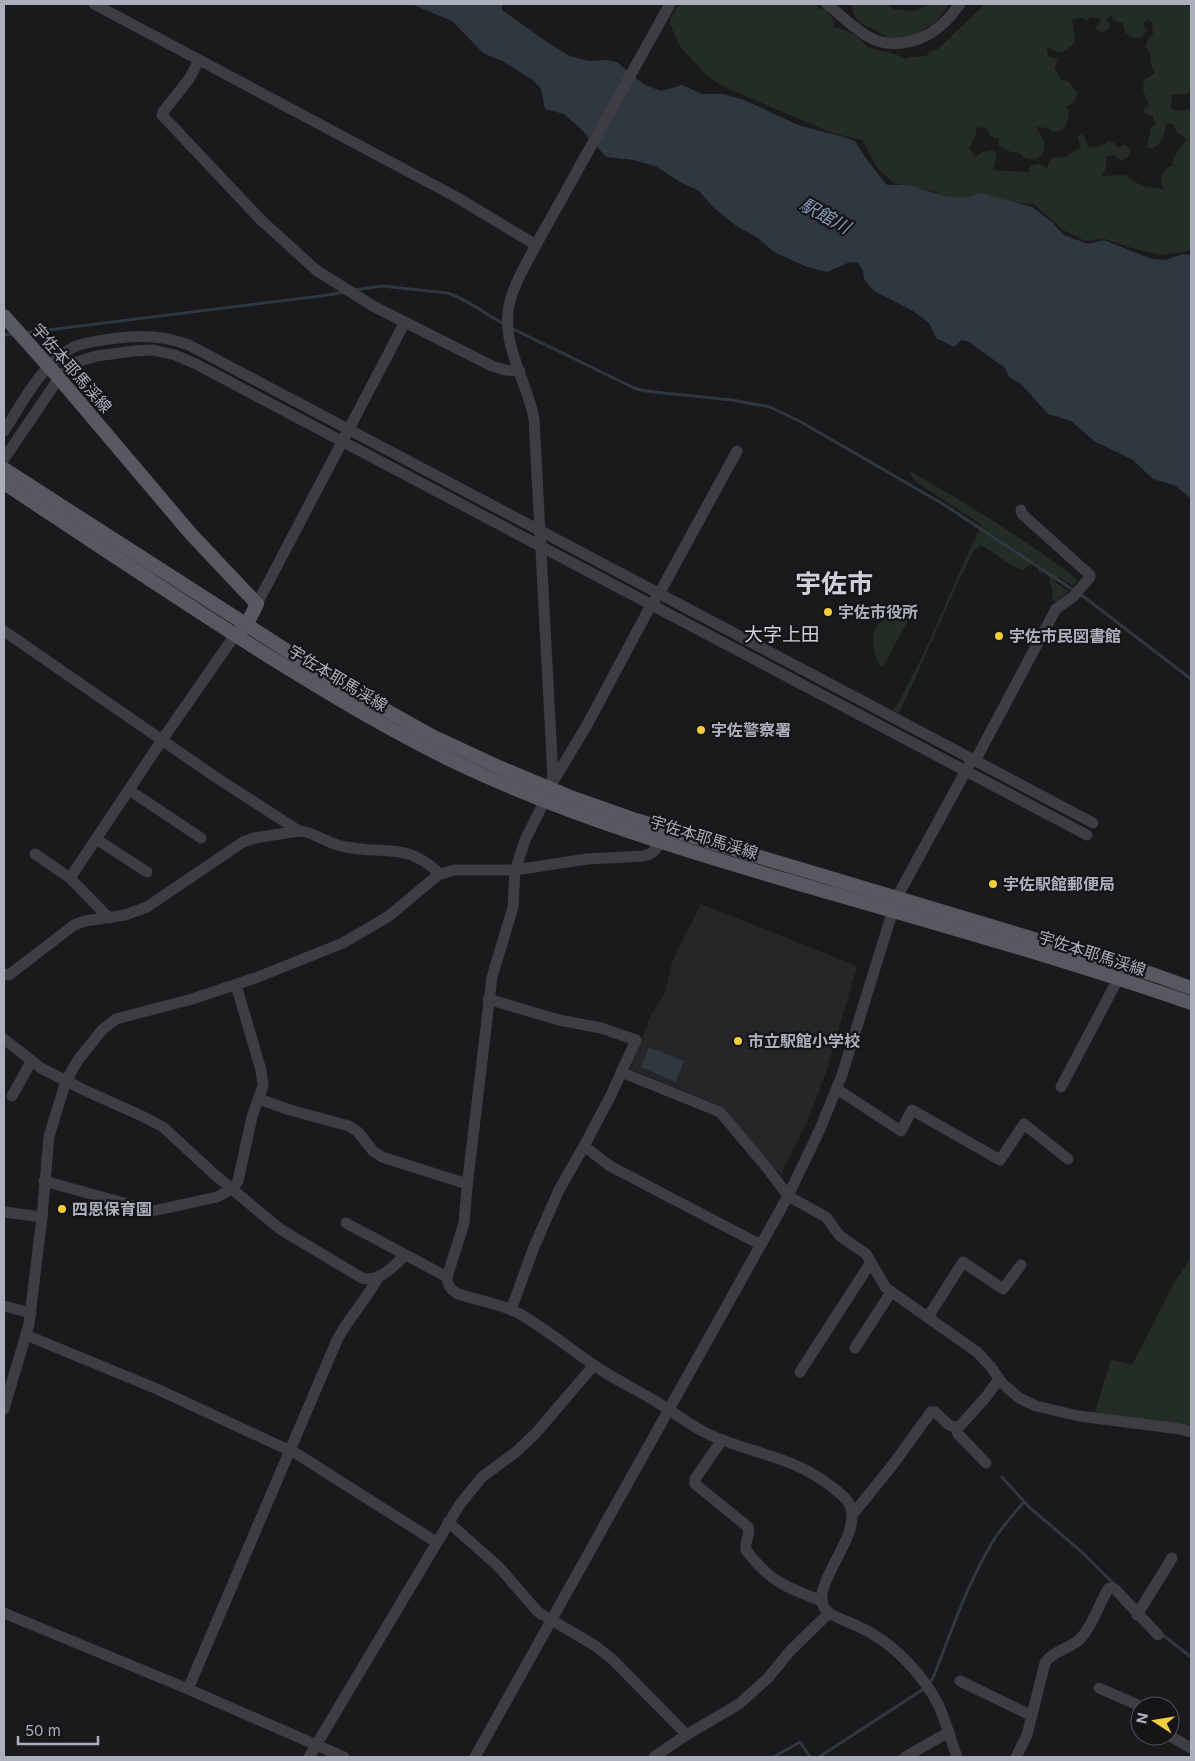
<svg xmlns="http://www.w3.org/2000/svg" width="1195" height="1761" font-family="Inter,'Noto Sans JP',sans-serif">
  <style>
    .built { fill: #262629 }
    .green { fill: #242c26; fill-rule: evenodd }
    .water { fill: #2f3741 }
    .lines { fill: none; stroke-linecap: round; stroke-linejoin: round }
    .stream { stroke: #2f3741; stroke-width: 3 }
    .minor { stroke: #3d3d43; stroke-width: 11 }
    .major { stroke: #575860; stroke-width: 14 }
    .poi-dot { fill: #f2cd3c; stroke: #151517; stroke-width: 2 }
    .labels { text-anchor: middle; stroke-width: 4.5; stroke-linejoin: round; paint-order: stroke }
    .street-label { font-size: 16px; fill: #acafbc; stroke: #151517 }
    .poi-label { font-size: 16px; font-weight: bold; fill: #acafbc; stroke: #151517; text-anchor: start }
    .water-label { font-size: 18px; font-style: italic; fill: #8498b6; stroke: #151517 }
    .quarter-label { font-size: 19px; fill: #cecfd8; stroke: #151517 }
    .town-label { font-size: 26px; font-weight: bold; fill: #cecfd8; stroke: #151517 }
  </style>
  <rect width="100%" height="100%" fill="#1a1a1c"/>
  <path class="built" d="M701 904 857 966 826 1073 806 1124 781 1175 723 1109 717 1104 630 1069 650 1017 665 993 671 966 677 951Z"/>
  <g class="green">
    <path d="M679 4H817L818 9 825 8 834 21 833 27C847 30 859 35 867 47 880 51 895 52 906 59L911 57 926 56 929 52 938 49 985 4H1191V93L1172 95 1171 108C1177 111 1182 111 1188 109L1191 111V251L1161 255 1135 249 1105 239 1085 241 1063 230 1034 204 962 201 944 198 936 192 894 183 878 169 862 140 832 133 724 87 707 76 679 45 670 24 671 16ZM1111 15C1113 20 1117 23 1123 23L1125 32 1133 38H1141L1148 30 1143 24 1147 19 1152 22 1153 35 1150 36 1145 46 1151 53 1150 63 1155 73 1144 80 1143 90 1149 106 1145 108 1144 112 1150 116 1153 115V119L1156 124 1151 127 1147 148 1151 149C1163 144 1165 135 1166 123L1173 124 1176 131 1186 139C1180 149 1173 155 1172 166L1169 167 1161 175 1162 186 1166 190 1142 186 1125 175 1102 176 1105 171 1107 157 1114 155 1117 159 1123 160 1128 157 1130 152 1129 148 1124 145 1117 148 1114 143 1109 141C1102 145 1095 151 1087 145L1085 137 1080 134 1077 138 1081 147 1065 157 1052 158 1048 164 1047 168 1039 164 1030 166 1028 172 993 170 997 156 994 150 982 152 976 157 969 148 976 134V129L981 127 988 129 990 136 999 139V146L1011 152 1020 153 1024 158 1035 160 1041 156 1045 148 1043 139 1036 127 1048 128 1053 132 1063 130C1067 122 1072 114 1066 106 1073 105 1076 99 1077 92L1068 81 1061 80 1054 67 1058 61 1056 58 1049 57 1046 50 1049 47 1058 53 1063 52 1074 44 1075 38 1072 19 1081 18 1087 20 1092 17 1101 20 1096 27 1097 30 1104 32 1110 27V23L1106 20Z"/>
    <path d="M851 4H888L893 9 913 11 932 4H949L930 30V24L914 39 896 42C889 39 884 35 878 32 860 22 857 26 851 4Z"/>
    <path d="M908 470C967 504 1024 538 1078 580L1073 586 1059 577 1055 582 1069 591 1056 602 1052 600 1053 593 1048 575 1039 572 1036 561 1022 570C1006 564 995 552 980 545L973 552 955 589 899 714 893 710 901 698 923 655 973 542 982 525 916 482Z"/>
    <path d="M901 614 911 615 882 668C872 654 867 629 885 619 890 617 896 616 901 614Z"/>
    <path d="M1191 1257V1428L1094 1415 1111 1359 1132 1365 1176 1280Z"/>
  </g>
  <g class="water">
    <path d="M411 4H502V10L550 44 570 56 589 61 605 60 617 62 643 84 661 91 682 85 702 94H724L744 100 801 126 844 137 855 141 867 160 887 185H909L944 196 964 198 980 193 1032 207 1051 221 1064 235 1088 244 1104 240 1149 258 1165 260 1183 254 1191 255V499L1176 486 1153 479 1133 460 1094 441 1071 421 1048 414 1021 384 1009 377 1005 368 969 342 962 340 954 347 936 338 929 323 913 311 874 291 864 279 863 271 858 263 850 262 827 272 807 267 774 252 758 238 735 225 713 207 699 191 680 182 657 167 634 160 606 157 582 130 564 114 545 109 541 89 533 80 502 61 483 53 452 21Z"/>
    <path d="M649 1047 684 1061 676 1082 641 1067Z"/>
  </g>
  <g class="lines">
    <g class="stream">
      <path d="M354 290 382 286 447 293C468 299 486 315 506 325"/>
      <path d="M511 328 634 388 645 391 732 400 770 407 801 422 943 504 1084 597 1191 679"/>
      <path d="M24 333 321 296 345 292"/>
      <path d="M4 335 15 334"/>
      <path d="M1002 1477 1029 1507 1083 1553 1115 1585"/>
      <path d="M1160 1633 1191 1657"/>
      <path d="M929 1683 933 1678C952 1630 968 1581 995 1538 1004 1525 1014 1513 1024 1502"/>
      <path d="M774 1757 800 1742 810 1757"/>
      <path d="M819 1757 925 1688"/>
    </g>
    <g class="minor">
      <path d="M94 4 458 198 536 245"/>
      <path d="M670 4 536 245C527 263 515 281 510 301 499 342 527 380 534 419L553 777 545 800 525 840 518 862 515 870 513 907 492 977 467 1187 464 1223 448 1274C446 1283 449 1288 456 1293 477 1301 500 1303 520 1314 549 1331 574 1352 601 1370 620 1382 641 1392 660 1404 678 1415 694 1429 715 1437 758 1455 794 1457 832 1487 838 1492 844 1496 848 1502 869 1534 800 1591 829 1613 843 1621 858 1625 871 1633 899 1649 925 1678 939 1706 946 1723 951 1740 957 1757"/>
      <path d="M827 4C841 15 856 31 873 39 894 49 923 41 939 27 947 21 954 12 960 4"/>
      <path d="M199 60 189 79 163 112 162 115 261 220 316 270 373 306 492 366 505 370 520 371"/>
      <path d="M4 431C21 405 44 360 74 347 88 341 104 340 118 338 146 335 163 336 189 345L1093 823"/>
      <path d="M4 459 59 378 67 369 77 362 96 356 134 351 153 350 175 355 196 364 1087 835"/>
      <path d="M257 604 405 322"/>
      <path d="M4 631 214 776 299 831"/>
      <path d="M975 761 1056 609 1074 596 1090 577V575L1022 514 1021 510"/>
      <path d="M554 780 587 725 651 605 659 594 737 451"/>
      <path d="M129 790 201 838"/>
      <path d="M96 839 147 872"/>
      <path d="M35 854 70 878 109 918"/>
      <path d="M70 878 162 740 235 635"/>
      <path d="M4 974 9 975 74 925 85 921 125 915 147 907 243 842 254 838 299 831 306 832C319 836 332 845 346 847 386 855 405 841 440 874"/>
      <path d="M488 999 559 1020 601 1028 636 1040 611 1095 584 1146 559 1190 534 1247 511 1310"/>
      <path d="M4 1039 41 1068 84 1090 142 1116 163 1127 214 1174 280 1229 362 1278C379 1283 394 1266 405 1255"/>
      <path d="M621 1072 720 1112 768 1169 788 1196 826 1217 840 1236 866 1254 886 1288 977 1352 991 1367 1002 1383 1019 1398 1036 1406 1079 1416 1180 1429 1191 1432"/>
      <path d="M1061 1087 1118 979"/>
      <path d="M837 1089 901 1131 912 1110 1000 1160 1024 1124 1068 1159"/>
      <path d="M12 1096 31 1062"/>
      <path d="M259 1099 290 1110 349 1126 358 1132 373 1151 382 1157 467 1184"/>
      <path d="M584 1146 610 1166 761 1245"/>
      <path d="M44 1181 153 1211 217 1197 232 1189 238 1181 252 1117 263 1085 261 1070 236 985"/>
      <path d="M4 1212 42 1217"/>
      <path d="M346 1223 447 1277"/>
      <path d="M4 1306 31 1313"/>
      <path d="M928 1317 963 1262 1003 1289 1021 1265"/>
      <path d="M26 1335 157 1389 297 1454 436 1542"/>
      <path d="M855 1348 891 1292"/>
      <path d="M800 1372 871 1262"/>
      <path d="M4 1409 29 1324 42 1217 49 1136 66 1081 78 1060 102 1030 116 1019 192 999 258 977 343 943 389 916 438 875 454 870H515L587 859 644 856 652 853 661 843"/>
      <path d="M956 1428 958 1434 986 1463"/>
      <path d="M722 1440 695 1479V1484L748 1527C751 1535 744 1542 746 1550 769 1581 787 1588 822 1601"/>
      <path d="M853 1514 891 1467 931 1412H935L949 1425 958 1428 986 1397 999 1379"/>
      <path d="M448 1522 499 1567 538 1612 594 1645 612 1659 687 1735"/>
      <path d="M4 1613 188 1689 344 1757"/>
      <path d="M1137 1615 1172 1558"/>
      <path d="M960 1681 1032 1716"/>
      <path d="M1099 1688 1140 1706"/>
      <path d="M188 1689 337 1340C349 1317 367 1299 379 1276"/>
      <path d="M1170 1736 1191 1748"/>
      <path d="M309 1757 460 1504 482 1477 516 1452 536 1433 594 1365"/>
      <path d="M475 1757 788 1196 820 1129 842 1075 897 897 969 765"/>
      <path d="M654 1757 683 1737 739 1704 768 1678 790 1651 829 1613"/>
      <path d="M905 1757 949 1732"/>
      <path d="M1016 1757 1027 1735 1045 1663C1053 1650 1071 1649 1081 1638 1093 1625 1099 1604 1108 1589L1111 1588 1115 1589 1158 1635"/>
    </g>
    <g class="major">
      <path d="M4 316 59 378 191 534 257 604 246 626 240 631"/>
      <path d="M4 469 334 681 432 736 501 768 568 796 636 820 1155 975 1191 988"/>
      <path d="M4 483C93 542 182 602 273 659 338 699 404 739 474 771 577 818 687 851 796 883 928 921 1061 958 1191 1003"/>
    </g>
  </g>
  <g class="poi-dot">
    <circle cx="828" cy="612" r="5"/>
    <circle cx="999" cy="636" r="5"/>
    <circle cx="701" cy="730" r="5"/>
    <circle cx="993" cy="884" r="5"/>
    <circle cx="738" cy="1041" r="5"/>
    <circle cx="62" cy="1209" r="5"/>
  </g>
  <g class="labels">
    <g class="street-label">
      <text transform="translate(72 368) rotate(49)" y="6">宇佐本耶馬渓線</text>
      <text transform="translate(338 678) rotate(31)" y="6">宇佐本耶馬渓線</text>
      <text transform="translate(704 837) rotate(17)" y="6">宇佐本耶馬渓線</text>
      <text transform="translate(1092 953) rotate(18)" y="6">宇佐本耶馬渓線</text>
    </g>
    <g class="poi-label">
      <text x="838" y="618">宇佐市役所</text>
      <text x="1009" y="642">宇佐市民図書館</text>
      <text x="711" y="736">宇佐警察署</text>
      <text x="1003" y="890">宇佐駅館郵便局</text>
      <text x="748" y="1047">市立駅館小学校</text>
      <text x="72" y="1215">四恩保育園</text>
    </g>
    <g class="water-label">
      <text transform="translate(825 216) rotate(29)" y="6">駅館川</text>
    </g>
    <g class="quarter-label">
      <text x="782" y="641">大字上田</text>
    </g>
    <g class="town-label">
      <text x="834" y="593">宇佐市</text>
    </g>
  </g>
  <rect width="1195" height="1761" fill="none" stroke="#acafbc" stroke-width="10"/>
  <g transform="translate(1155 1721) rotate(282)"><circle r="24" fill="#151517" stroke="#515359"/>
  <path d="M0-4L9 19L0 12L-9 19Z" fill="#f2cd3c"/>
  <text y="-8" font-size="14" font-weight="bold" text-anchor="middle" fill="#acafbc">N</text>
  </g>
  <path d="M18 1736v8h80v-8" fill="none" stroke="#acafbc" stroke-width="2.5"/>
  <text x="25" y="1736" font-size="15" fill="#acafbc" stroke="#151517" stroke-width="4" paint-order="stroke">50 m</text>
</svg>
